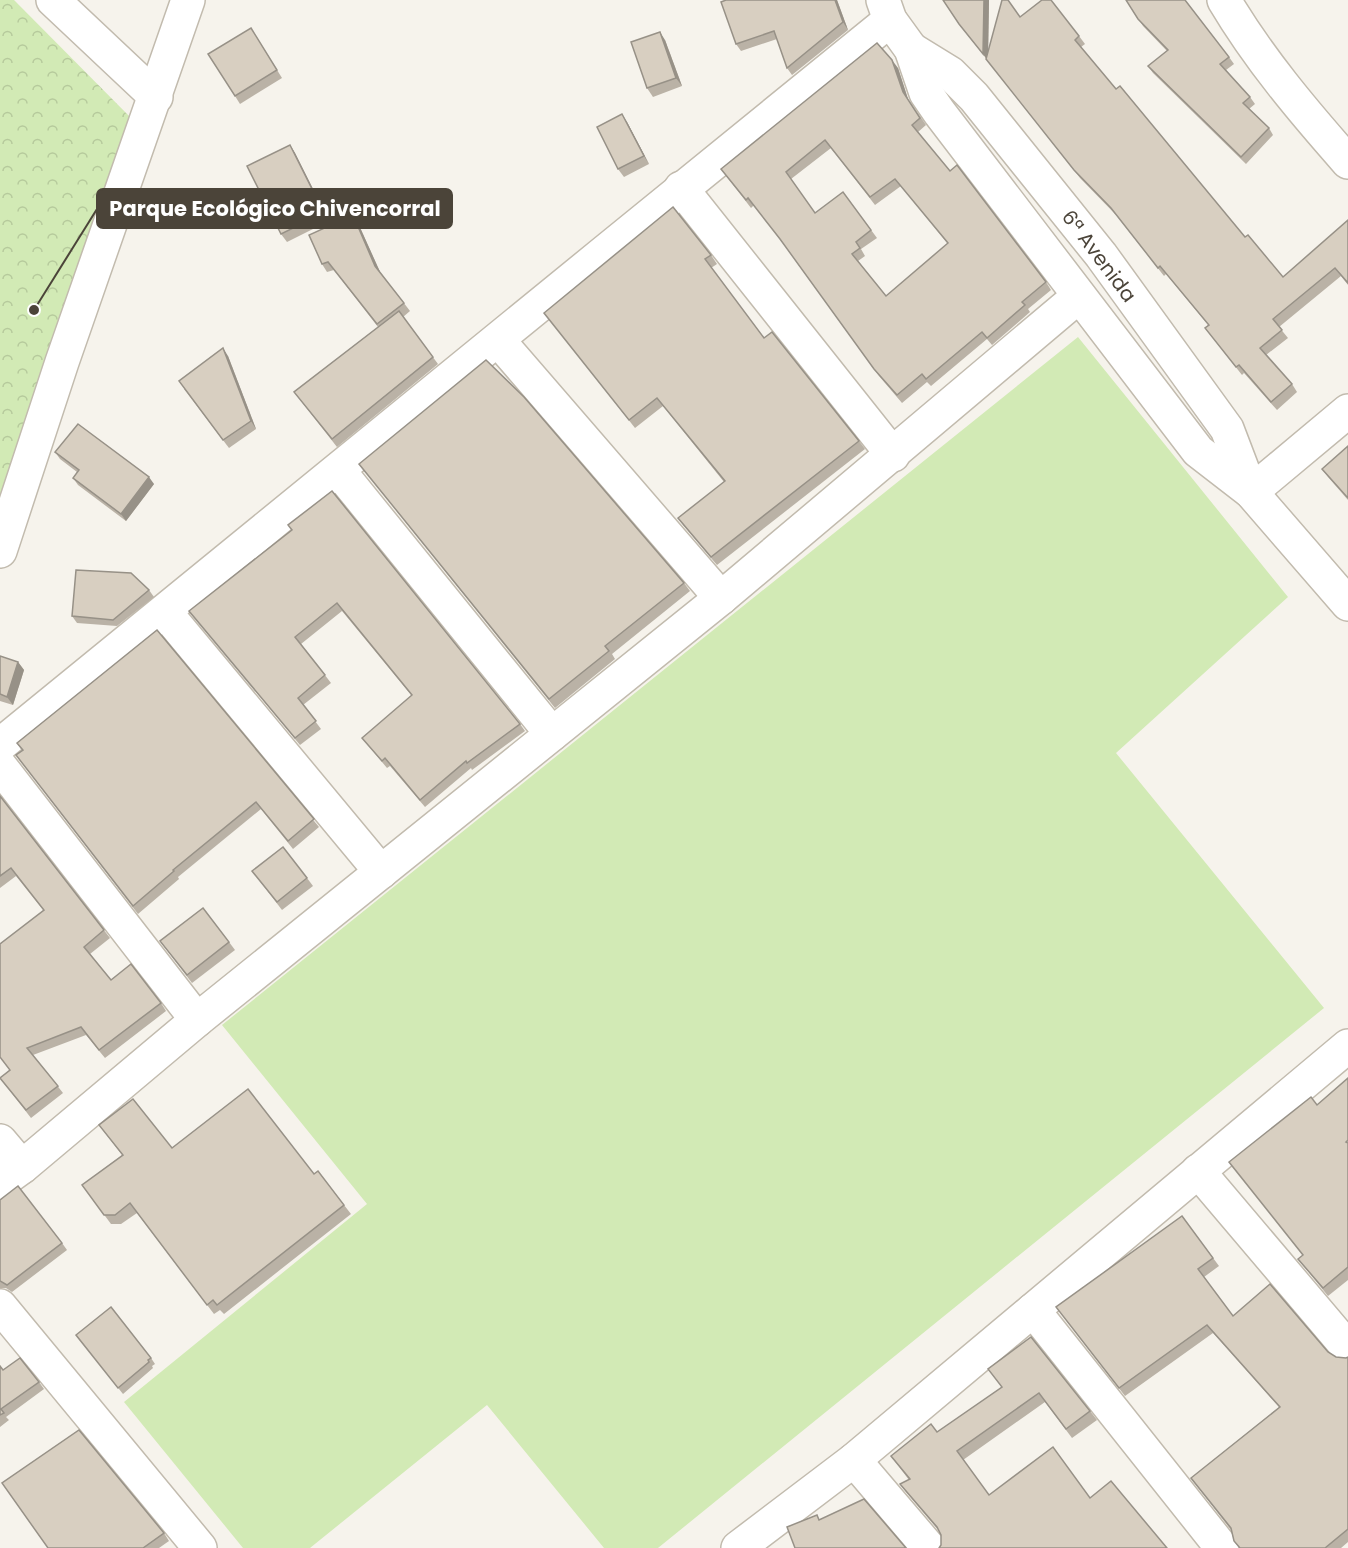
<svg xmlns="http://www.w3.org/2000/svg" width="1348" height="1548" font-family="Poppins,sans-serif">
  <style>
    .grass { fill: #d2eab5 }
    .park { fill: url(#park-crowns) }
    .lines { fill: none; stroke-linecap: round; stroke-linejoin: round }
    .minor-casing { stroke: #c2bbae; stroke-width: 36 }
    .minor { stroke: #fff; stroke-width: 33 }
    .wall { fill: #bab2a6; fill-rule: evenodd }
    .shaded-wall { fill: #979187 }
    .building { fill: #d8cfc1; stroke: #979187; stroke-width: 1.5; fill-rule: evenodd }
    .labels { text-anchor: middle; stroke-width: 4.5; stroke-linejoin: round; paint-order: stroke }
    .street-label { font-size: 20px; fill: #4b4439; stroke: #fff }
    .leader { fill: none; stroke: #4b4439; stroke-width: 2 }
    .callout-dot { fill: #4b4439; stroke: #fff; stroke-width: 2 }
    .callout { fill: #4b4439; stroke: #4b4439; stroke-width: 2 }
    .callout-label { font-size: 21px; text-anchor: middle; font-weight: bold; fill: #fff }
  </style>
  <defs>
    <pattern id="park-crowns" width="20" height="18" patternUnits="userSpaceOnUse" patternTransform="scale(1.5)"><rect width="20" height="18" fill="#d2eab5"/><path d="M2 6a3 3 0 1 1 6 0M12 15a3 3 0 1 1 6 0" fill="none" stroke="#b6ca9c"/></pattern>
  </defs>
  <rect width="100%" height="100%" fill="#f6f3ec"/>
  <path class="grass" d="M1078 337 1288 597 1116 753 1324 1008 658 1548H604L487 1405 310 1548H243L124 1402 367 1204 222 1025Z"/>
  <path class="park" d="M0 0H14L135 122 0 497Z"/>
  <g class="lines">
    <defs>
      <g id="minor">
        <path d="M53 0 156 97"/>
        <path d="M883 0 890 20 911 49 926 93 939 112 1198 451 1251 492 1348 604"/>
        <path d="M1224 0C1259 59 1303 111 1348 162"/>
        <path d="M911 49 950 73 974 97 1101 255 1227 429 1251 492"/>
        <path d="M681 188 893 455"/>
        <path d="M498 340 721 598"/>
        <path d="M339 471 552 734"/>
        <path d="M1251 492 1348 411"/>
        <path d="M0 551 62 362 188 0"/>
        <path d="M165 612 381 872"/>
        <path d="M0 745C299 505 592 260 890 20"/>
        <path d="M0 766 197 1020"/>
        <path d="M0 1141 22 1167"/>
        <path d="M1198 1171 1348 1348"/>
        <path d="M0 1183 22 1167 197 1020 721 598 1079 296"/>
        <path d="M0 1306 200 1548"/>
        <path d="M1033 1310 1222 1548"/>
        <path d="M854 1460 929 1548"/>
        <path d="M738 1548 854 1460 1348 1046"/>
      </g>
    </defs>
    <use href="#minor" class="minor-casing"/>
    <use href="#minor" class="minor"/>
  </g>
  <g class="wall">
    <path d="M837 0 848 30 792 75 787 68 777 39 741 51 736 44Z"/>
    <path d="M943 0H989L988 53 1020 17 1079 36 1085 44 1081 47 1116 89 1245 237 1283 277 1348 220V285L1341 276 1279 327 1288 338 1266 355 1292 384 1297 392 1277 410 1244 373 1242 375 1205 328 1208 325 1166 274 1164 276 1117 216 1080 178 964 30Z"/>
    <path d="M1126 0 1229 57 1234 64 1226 70 1250 97 1255 104 1249 109 1269 128 1273 135 1246 164 1153 73 1148 66 1167 51 1143 26Z"/>
    <path d="M251 28 282 78 240 104 235 96Z"/>
    <path d="M665 40 682 86 653 97 647 88Z"/>
    <path d="M898 68 908 99 926 125 918 132 950 171 1046 282 1051 290 1028 309 1030 312 992 345 987 339 931 386 927 382 902 403 879 376 785 246 754 205 751 208 727 177ZM831 148 875 205 901 186 948 244 886 296 858 261 865 256 861 249 877 238 843 192 815 213 791 179Z"/>
    <path d="M627 122 649 164 624 177 618 169Z"/>
    <path d="M290 145 295 153 329 221 287 242 281 234Z"/>
    <path d="M353 215 358 223 380 272 410 311 403 317 438 364 337 447 294 392 378 327 334 270 327 272 322 264Z"/>
    <path d="M711 255 717 264 711 268 764 338 859 441 865 449 717 565 684 526 678 518 724 482 663 406 635 428 544 313Z"/>
    <path d="M228 356 256 429 229 448 184 389Z"/>
    <path d="M1348 446V500L1328 477 1322 469Z"/>
    <path d="M55 452 154 484 126 521 78 485 73 478 77 472 60 459Z"/>
    <path d="M359 464 684 583 690 591 612 654 615 659 555 708Z"/>
    <path d="M291 530 520 724 525 731 472 770 471 768 425 807 390 766 387 768 362 738 412 696 342 611 301 644 331 683 303 705 321 729 300 745 189 611Z"/>
    <path d="M149 590 154 597 117 626 77 623 72 616Z"/>
    <path d="M157 630 319 827 293 849 261 809 178 877 179 879 138 914 16 755 22 751 17 743Z"/>
    <path d="M0 656 18 662 24 670 13 705 0 701Z"/>
    <path d="M0 796 110 938 90 954 111 980 161 1003 166 1011 105 1058 86 1035 33 1055 63 1093 31 1118 0 1078 10 1070 43 910 16 876 0 888Z"/>
    <path d="M252 871 307 878 313 886 282 910Z"/>
    <path d="M160 941 229 942 235 950 192 983Z"/>
    <path d="M1348 1078V1280L1328 1296 1298 1259 1303 1255 1229 1162 1317 1105Z"/>
    <path d="M99 1125 172 1148 314 1174 344 1205 351 1214 224 1314 220 1310 214 1314 137 1213 121 1224H111L82 1185 122 1155Z"/>
    <path d="M0 1200 62 1243 67 1250 12 1292 6 1288H0Z"/>
    <path d="M1182 1216 1219 1266 1204 1277 1233 1316 1328 1352 1336 1357 1346 1358 1348 1357V1542L1341 1548H1239L1234 1541 1231 1530 1191 1478 1279 1407 1213 1333 1125 1396 1056 1307Z"/>
    <path d="M76 1335 151 1358 155 1364 152 1366 153 1368 123 1394Z"/>
    <path d="M0 1366 3 1370 39 1382 44 1389 6 1417 9 1420 0 1427Z"/>
    <path d="M988 1369 1090 1411 1097 1420 1072 1438 1045 1402 963 1460 989 1495 1090 1498 1167 1548 941 1545V1535L939 1531 906 1492 900 1484 909 1480 891 1456 937 1432 1002 1387Z"/>
    <path d="M164 1533 169 1541 159 1548H48Z"/>
  </g>
  <g class="shaded-wall">
    <path d="M835 0H837L848 30 843 22Z"/>
    <path d="M984 0H989L988 61 983 54Z"/>
    <path d="M660 32 665 40 682 86 676 78Z"/>
    <path d="M892 60 898 68 908 99 926 125 903 92Z"/>
    <path d="M622 114 627 122 649 164 644 156Z"/>
    <path d="M290 145 295 153 329 221 324 213Z"/>
    <path d="M353 215 358 223 381 274 375 266Z"/>
    <path d="M223 348 228 356 256 429 251 421Z"/>
    <path d="M149 477 154 484 126 521 121 514Z"/>
    <path d="M18 662 24 670 13 705 7 697Z"/>
  </g>
  <g class="building">
    <path d="M726 0H835L843 22 787 68 774 31 736 44 721 2Z"/>
    <path d="M943 0H984L983 54 959 24Z"/>
    <path d="M1002 0H1008L1020 17 1042 0H1051L1079 36 1075 40 1116 89 1120 86 1245 237 1248 235 1283 277 1348 220V283L1335 268 1273 319 1282 330 1260 348 1292 384 1271 402 1239 365 1236 367 1205 328 1209 325 1160 266 1158 268 1111 208 1074 170 986 59Z"/>
    <path d="M1126 0H1185L1229 57 1220 64 1250 97 1243 103 1269 128 1241 157 1148 66 1168 50 1138 19Z"/>
    <path d="M251 28 277 70 235 96 208 54Z"/>
    <path d="M660 32 676 78 647 88 631 42Z"/>
    <path d="M877 43 892 60 903 92 920 118 912 125 950 171 957 165 1046 282 1022 302 1025 305 987 338 982 332 926 379 922 374 897 395 874 369 780 239 748 198 746 200 721 169ZM825 140 870 197 895 179 948 243 886 296 852 254 860 248 856 242 871 230 843 192 815 213 786 172Z"/>
    <path d="M622 114 644 156 618 169 597 127Z"/>
    <path d="M290 145 324 213 281 234 247 166Z"/>
    <path d="M673 207 711 255 705 259 764 338 772 332 859 441 711 557 678 518 725 481 657 398 629 420 544 313Z"/>
    <path d="M353 215 375 266 404 303 377 324 328 262 322 264 309 235Z"/>
    <path d="M399 311 433 357 332 439 294 392Z"/>
    <path d="M223 348 251 421 223 440 179 381Z"/>
    <path d="M486 360 524 397 684 583 605 646 609 651 549 699 359 464Z"/>
    <path d="M78 424 149 477 121 514 73 478 79 470 55 452Z"/>
    <path d="M1348 446V498L1322 469Z"/>
    <path d="M332 491 520 724 467 763 466 761 420 800 385 758 382 761 362 738 412 695 337 603 295 637 325 675 298 698 316 721 295 738 189 611 292 530 288 525Z"/>
    <path d="M76 570 131 573 149 590 113 620 72 616Z"/>
    <path d="M157 630 314 819 288 841 256 802 173 870 174 871 133 906 16 755 23 750 17 743Z"/>
    <path d="M0 656 18 662 7 697 0 694Z"/>
    <path d="M0 796 104 930 84 947 111 980 131 964 161 1003 99 1050 81 1027 27 1048 58 1086 26 1110 0 1078 10 1070 0 1057V944L44 910 11 868 0 876Z"/>
    <path d="M283 847 307 878 277 902 252 871Z"/>
    <path d="M203 908 229 942 187 975 160 941Z"/>
    <path d="M1348 1078V1140L1346 1142 1348 1143V1267L1323 1288 1298 1259 1303 1255 1229 1162 1311 1097 1317 1105Z"/>
    <path d="M248 1089 314 1174 318 1171 344 1205 217 1305 213 1300 207 1305 130 1203 115 1215H104L82 1185 123 1155 99 1125 133 1099 172 1148Z"/>
    <path d="M18 1186 62 1243 7 1285 0 1281V1200Z"/>
    <path d="M1182 1216 1213 1258 1198 1269 1233 1316 1270 1284 1328 1352 1336 1357 1346 1358 1348 1357V1529L1325 1548H1240L1234 1541 1231 1528 1191 1478 1280 1407 1207 1325 1119 1388 1056 1307Z"/>
    <path d="M111 1307 151 1358 148 1360 149 1362 118 1388 76 1335Z"/>
    <path d="M1031 1337 1090 1411 1066 1429 1039 1393 957 1451 989 1495 1053 1447 1090 1498 1111 1481 1167 1548H939L941 1545V1535L937 1527 900 1484 910 1479 891 1456 931 1424 937 1432 1002 1387 988 1369Z"/>
    <path d="M20 1358 39 1382 1 1409 4 1413 0 1415V1366L3 1370Z"/>
    <path d="M79 1430 164 1533 143 1548H48L2 1483Z"/>
    <path d="M864 1499 906 1548H795L787 1527 817 1515 819 1520Z"/>
  </g>
  <g class="labels">
    <g class="street-label">
      <text transform="translate(1099 256) rotate(53)" y="7">6ª Avenida</text>
    </g>
  </g>
  <path class="leader" d="M34 310L97 209"/>
  <circle class="callout-dot" cx="34" cy="310" r="6"/>
  <rect class="callout" x="97" y="189" width="355" height="39" rx="6"/>
  <g class="callout-label">
    <text x="275" y="216">Parque Ecológico Chivencorral</text>
  </g>
</svg>
